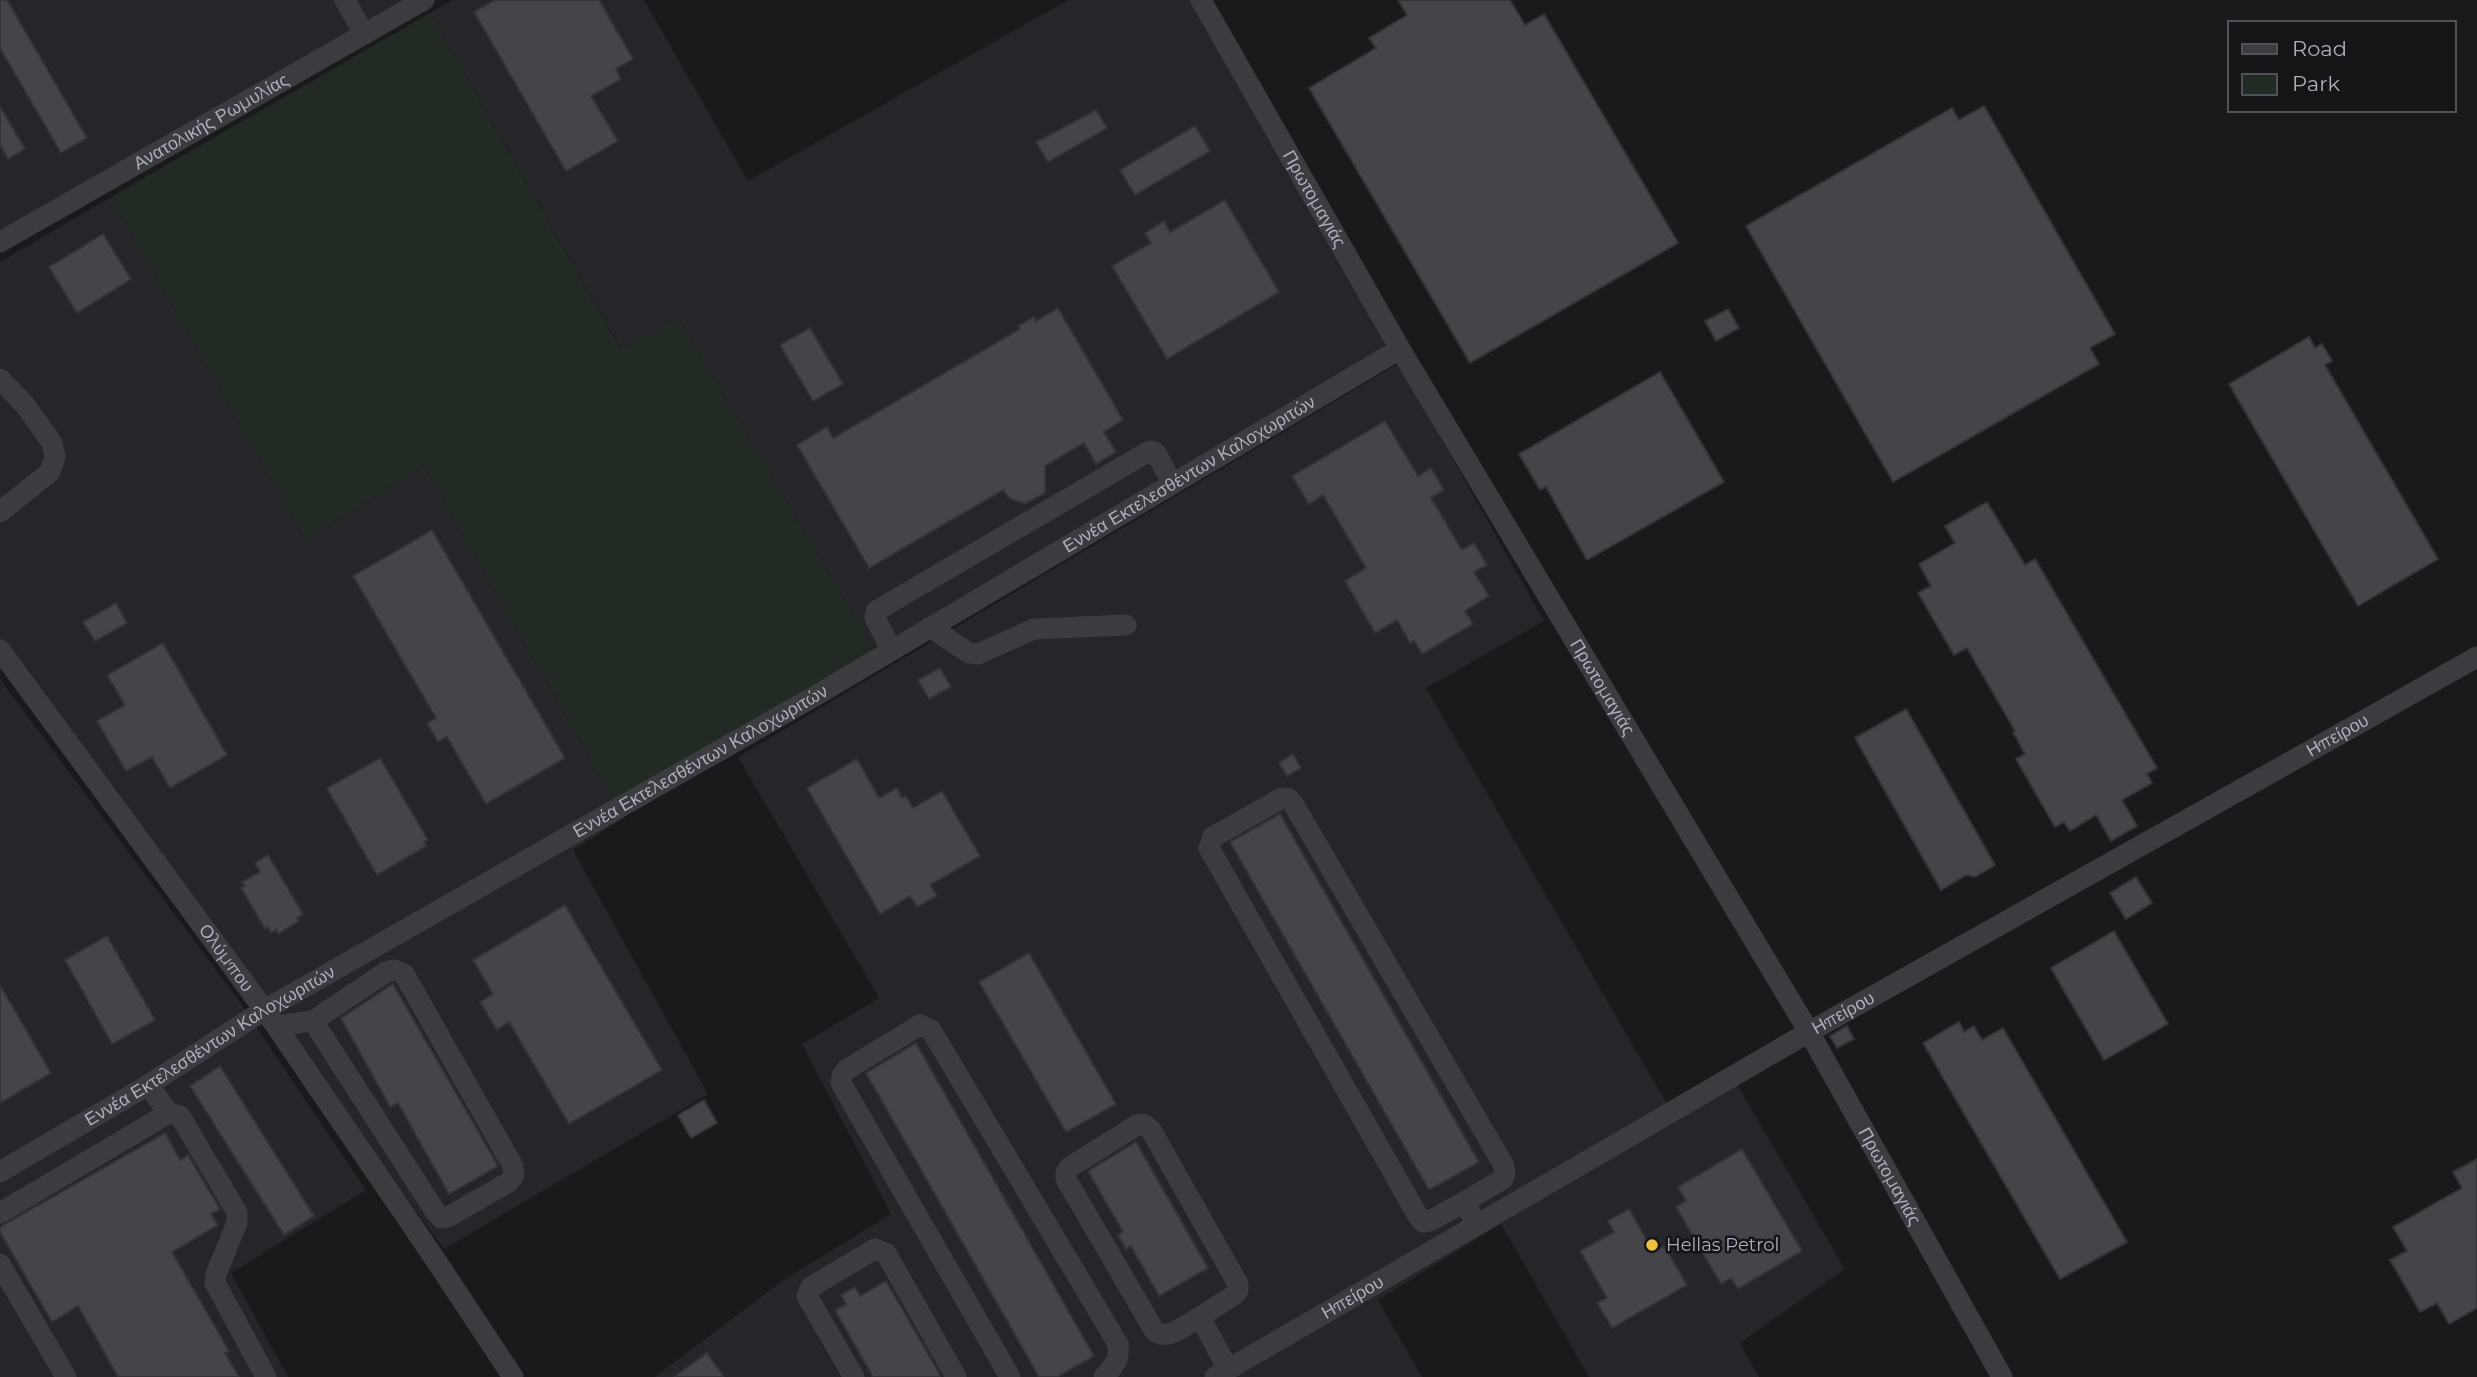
<svg xmlns="http://www.w3.org/2000/svg" width="2477" height="1377" font-family="Montserrat,sans-serif">
  <style>
    .built { fill: #262529 }
    .green { fill: #212a23 }
    .building { fill: #444449; stroke: #343438; stroke-width: 2 }
    .lines { fill: none; stroke-linecap: round; stroke-linejoin: round }
    .minor { stroke: #3b3b40; stroke-width: 21 }
    .poi-dot { fill: #ecc241; stroke: #151417; stroke-width: 2.5 }
    .labels { text-anchor: middle; stroke-width: 5; stroke-linejoin: round; paint-order: stroke }
    .street-label { font-size: 18px; fill: #acafbb; stroke: #151417 }
    .poi-label { font-size: 18px; fill: #acafbb; stroke: #151417; text-anchor: start }
  </style>
  <rect width="100%" height="100%" fill="#1a191c"/>
  <g class="built">
    <path d="M0 0H414L0 237Z"/>
    <path d="M452 0H644L748 181 1068 0H1191L1387 338 1381 352 875 652 678 318 622 351 430 13Z"/>
    <path d="M111 197 306 540 424 465 624 818 573 850 708 1094 444 1249 0 645V262Z"/>
    <path d="M1399 363 1544 621 1426 688 1667 1104 1728 1069 1845 1269 1740 1343 1759 1377H1589L1501 1224 1378 1300 1422 1377H655L782 1281 891 1214 802 1044 879 998 738 757Z"/>
    <path d="M0 679 237 998 366 1190 231 1273 288 1377H0Z"/>
  </g>
  <path class="green" d="M430 13 621 350 678 318 875 652 615 802 424 465 306 540 111 197Z"/>
  <g class="building">
    <path d="M0 0H7L87 138 61 153 0 48Z"/>
    <path d="M495 0H599L633 59 616 69 621 79 591 96 618 141 566 171 474 12Z"/>
    <path d="M1398 0H1510L1525 25 1544 14 1678 243 1470 363 1309 88 1376 48 1369 38 1407 15Z"/>
    <path d="M0 106 25 149 8 159 0 145Z"/>
    <path d="M1984 106 2115 334 2090 348 2099 364 1893 482 1746 226 1952 108 1959 120Z"/>
    <path d="M1096 110 1107 128 1048 162 1036 142Z"/>
    <path d="M1195 126 1210 151 1135 195 1120 170Z"/>
    <path d="M1225 200 1279 292 1167 359 1112 266 1151 243 1145 233 1164 221 1170 232Z"/>
    <path d="M103 234 131 279 77 313 49 267Z"/>
    <path d="M1058 308 1123 420 1104 432 1116 452 1096 464 1084 443 1045 466V493L1025 504 1009 498 1003 490 869 568 797 445 827 427 833 438 1020 329 1018 326 1034 317 1036 321Z"/>
    <path d="M1728 309 1739 328 1716 341 1705 321Z"/>
    <path d="M810 328 843 384 813 401 780 345Z"/>
    <path d="M2309 337 2315 348 2322 344 2332 361 2325 365 2438 559 2358 606 2229 384Z"/>
    <path d="M1660 372 1724 482 1587 560 1546 487 1540 490 1519 454Z"/>
    <path d="M1385 421 1418 476 1431 468 1444 490 1431 498 1462 550 1474 543 1487 565 1474 572 1489 596 1465 611 1473 624 1422 654 1414 641 1410 643 1397 620 1375 633 1345 581 1366 568 1323 495 1309 504 1292 476Z"/>
    <path d="M1987 502 2025 565 2035 559 2157 768 2147 774 2152 783 2122 800 2137 826 2111 841 2096 815 2070 831 2064 822 2055 827 2016 759 2025 754 2013 732 2015 731 1967 648 1954 655 1918 593 1931 586 1919 564 1955 543 1945 526Z"/>
    <path d="M432 530 565 758 486 804 447 737 438 742 427 723 436 718 353 576Z"/>
    <path d="M116 603 127 623 95 641 83 622Z"/>
    <path d="M163 643 227 755 170 788 152 757 126 771 97 721 125 705 107 675Z"/>
    <path d="M940 668 951 687 929 699 918 680Z"/>
    <path d="M1906 709 1995 865 1975 877 1966 875 1941 890 1855 738Z"/>
    <path d="M1293 754 1301 768 1287 776 1279 763Z"/>
    <path d="M380 758 428 840 424 842 426 846 377 875 327 788Z"/>
    <path d="M857 759 879 798 897 788 902 798 906 796 913 808 942 791 980 856 930 885 937 896 917 907 910 896 880 914 807 788Z"/>
    <path d="M1280 814 1479 1162 1429 1190 1230 842Z"/>
    <path d="M268 855 303 914 297 918 299 921 278 934 276 930 271 933 268 927 265 929 241 888 245 886 242 882 260 872 255 863Z"/>
    <path d="M2136 877 2152 903 2126 919 2110 893Z"/>
    <path d="M565 905 662 1070 569 1124 509 1022 497 1030 480 1002 493 994 473 960Z"/>
    <path d="M2114 931 2168 1024 2104 1060 2051 968Z"/>
    <path d="M107 936 155 1020 112 1044 65 960Z"/>
    <path d="M1029 953 1116 1104 1066 1132 979 982Z"/>
    <path d="M393 984 498 1166 449 1194 398 1103 390 1107 341 1018Z"/>
    <path d="M0 985 51 1073 0 1103Z"/>
    <path d="M1959 1022 1964 1032 1974 1026 1982 1040 2003 1028 2127 1242 2060 1279 1923 1043Z"/>
    <path d="M1847 1026 1854 1039 1837 1048 1830 1036Z"/>
    <path d="M916 1043 1094 1356 1057 1377H1039L866 1073Z"/>
    <path d="M220 1066 314 1216 284 1235 190 1086Z"/>
    <path d="M704 1100 717 1123 691 1138 678 1115Z"/>
    <path d="M165 1133 180 1160 188 1155 220 1209 211 1214 218 1225 172 1252 229 1351 225 1353 239 1377H118L78 1306 52 1322 0 1232V1227Z"/>
    <path d="M1136 1142 1208 1268 1159 1296 1131 1246 1126 1249 1118 1235 1123 1232 1088 1171Z"/>
    <path d="M1742 1149 1802 1251 1738 1289 1731 1278 1721 1284 1676 1207 1686 1201 1678 1187Z"/>
    <path d="M2477 1159V1308L2449 1324 2437 1303 2420 1312 2390 1260 2407 1251 2393 1227 2462 1188 2453 1172Z"/>
    <path d="M1629 1209 1654 1252 1664 1246 1687 1285 1612 1328 1597 1303 1607 1298 1580 1251 1614 1232 1608 1221Z"/>
    <path d="M886 1281 938 1371 940 1377H873L835 1310 846 1304 841 1295 855 1287 860 1296Z"/>
    <path d="M707 1353 724 1377H674Z"/>
  </g>
  <g class="lines">
    <g class="minor">
      <path d="M345 0 364 34"/>
      <path id="s1" d="M1201 0 1400 349 1809 1032 2002 1377"/>
      <path id="s2" d="M0 242 424 0"/>
      <path d="M0 379 25 405 52 443 55 457 50 472 0 512"/>
      <path d="M930 627 969 653 978 654 1034 629 1126 625"/>
      <path d="M891 649 875 618 876 611 1146 453 1151 451 1156 453 1172 483"/>
      <path id="s3" d="M0 650 276 1026 435 1259 513 1377"/>
      <path d="M276 1026 313 1021 386 972 394 970 404 974 513 1166 514 1175 509 1182 448 1217 441 1218 435 1211 313 1021"/>
      <path d="M148 1085 169 1113 180 1116 237 1212V1223L216 1274 215 1283 266 1377"/>
      <path id="s4" d="M0 1172 148 1085 264 1010 815 696 1400 349"/>
      <path d="M1464 1202 1430 1221 1423 1222 1418 1216 1209 848 1213 837 1282 798 1289 799 1294 805 1503 1164 1505 1172 1503 1179 1464 1202 1477 1225"/>
      <path d="M0 1213 169 1113"/>
      <path d="M0 1264 66 1377"/>
      <path d="M1200 1317C1186 1324 1167 1343 1154 1330L1066 1179V1172L1070 1167 1137 1125 1144 1124 1151 1130 1238 1284V1291L1234 1295 1200 1317 1228 1369"/>
      <path d="M854 1377 807 1296 811 1287 875 1249 886 1253 956 1377"/>
      <path d="M1010 1377 841 1083 842 1076 846 1070 920 1025 931 1030 1118 1344C1120 1360 1114 1366 1104 1377"/>
      <path id="s5" d="M1215 1377 1809 1032 2477 657"/>
    </g>
  </g>
  <circle class="poi-dot" cx="1652" cy="1245" r="7"/>
  <g class="labels">
    <g class="street-label">
      <text dy="6" stroke="none"><textPath href="#s2" startOffset="243">Ανατολικής Ρωμυλίας</textPath></text>
      <text dy="6" stroke="none"><textPath href="#s1" startOffset="229">Πρωτομαγιάς</textPath></text>
      <text dy="6" stroke="none"><textPath href="#s4" startOffset="1379">Εννέα Εκτελεσθέντων Καλοχωριτών</textPath></text>
      <text dy="6" stroke="none"><textPath href="#s1" startOffset="796">Πρωτομαγιάς</textPath></text>
      <text dy="6" stroke="none"><textPath href="#s5" startOffset="1293">Ηπείρου</textPath></text>
      <text dy="6" stroke="none"><textPath href="#s4" startOffset="812">Εννέα Εκτελεσθέντων Καλοχωριτών</textPath></text>
      <text dy="6" stroke="none"><textPath href="#s3" startOffset="382">Ολύμπου</textPath></text>
      <text dy="6" stroke="none"><textPath href="#s5" startOffset="726">Ηπείρου</textPath></text>
      <text dy="6" stroke="none"><textPath href="#s4" startOffset="245">Εννέα Εκτελεσθέντων Καλοχωριτών</textPath></text>
      <text dy="6" stroke="none"><textPath href="#s1" startOffset="1363">Πρωτομαγιάς</textPath></text>
      <text dy="6" stroke="none"><textPath href="#s5" startOffset="159">Ηπείρου</textPath></text>
    </g>
    <g class="poi-label">
      <text x="1666" y="1251">Hellas Petrol</text>
    </g>
  </g>
  <rect x="2228" y="21" width="228" height="91" fill="#151417" stroke="#515259" stroke-width="2"/>
  <rect x="2242" y="44" width="35" height="10" fill="#3b3b40" stroke="#515259" stroke-width="2"/>
  <text x="2292" y="56" font-size="21" fill="#acafbb">Road</text>
  <rect x="2242" y="74" width="35" height="21" fill="#212a23" stroke="#515259" stroke-width="2"/>
  <text x="2292" y="91" font-size="21" fill="#acafbb">Park</text>
</svg>
